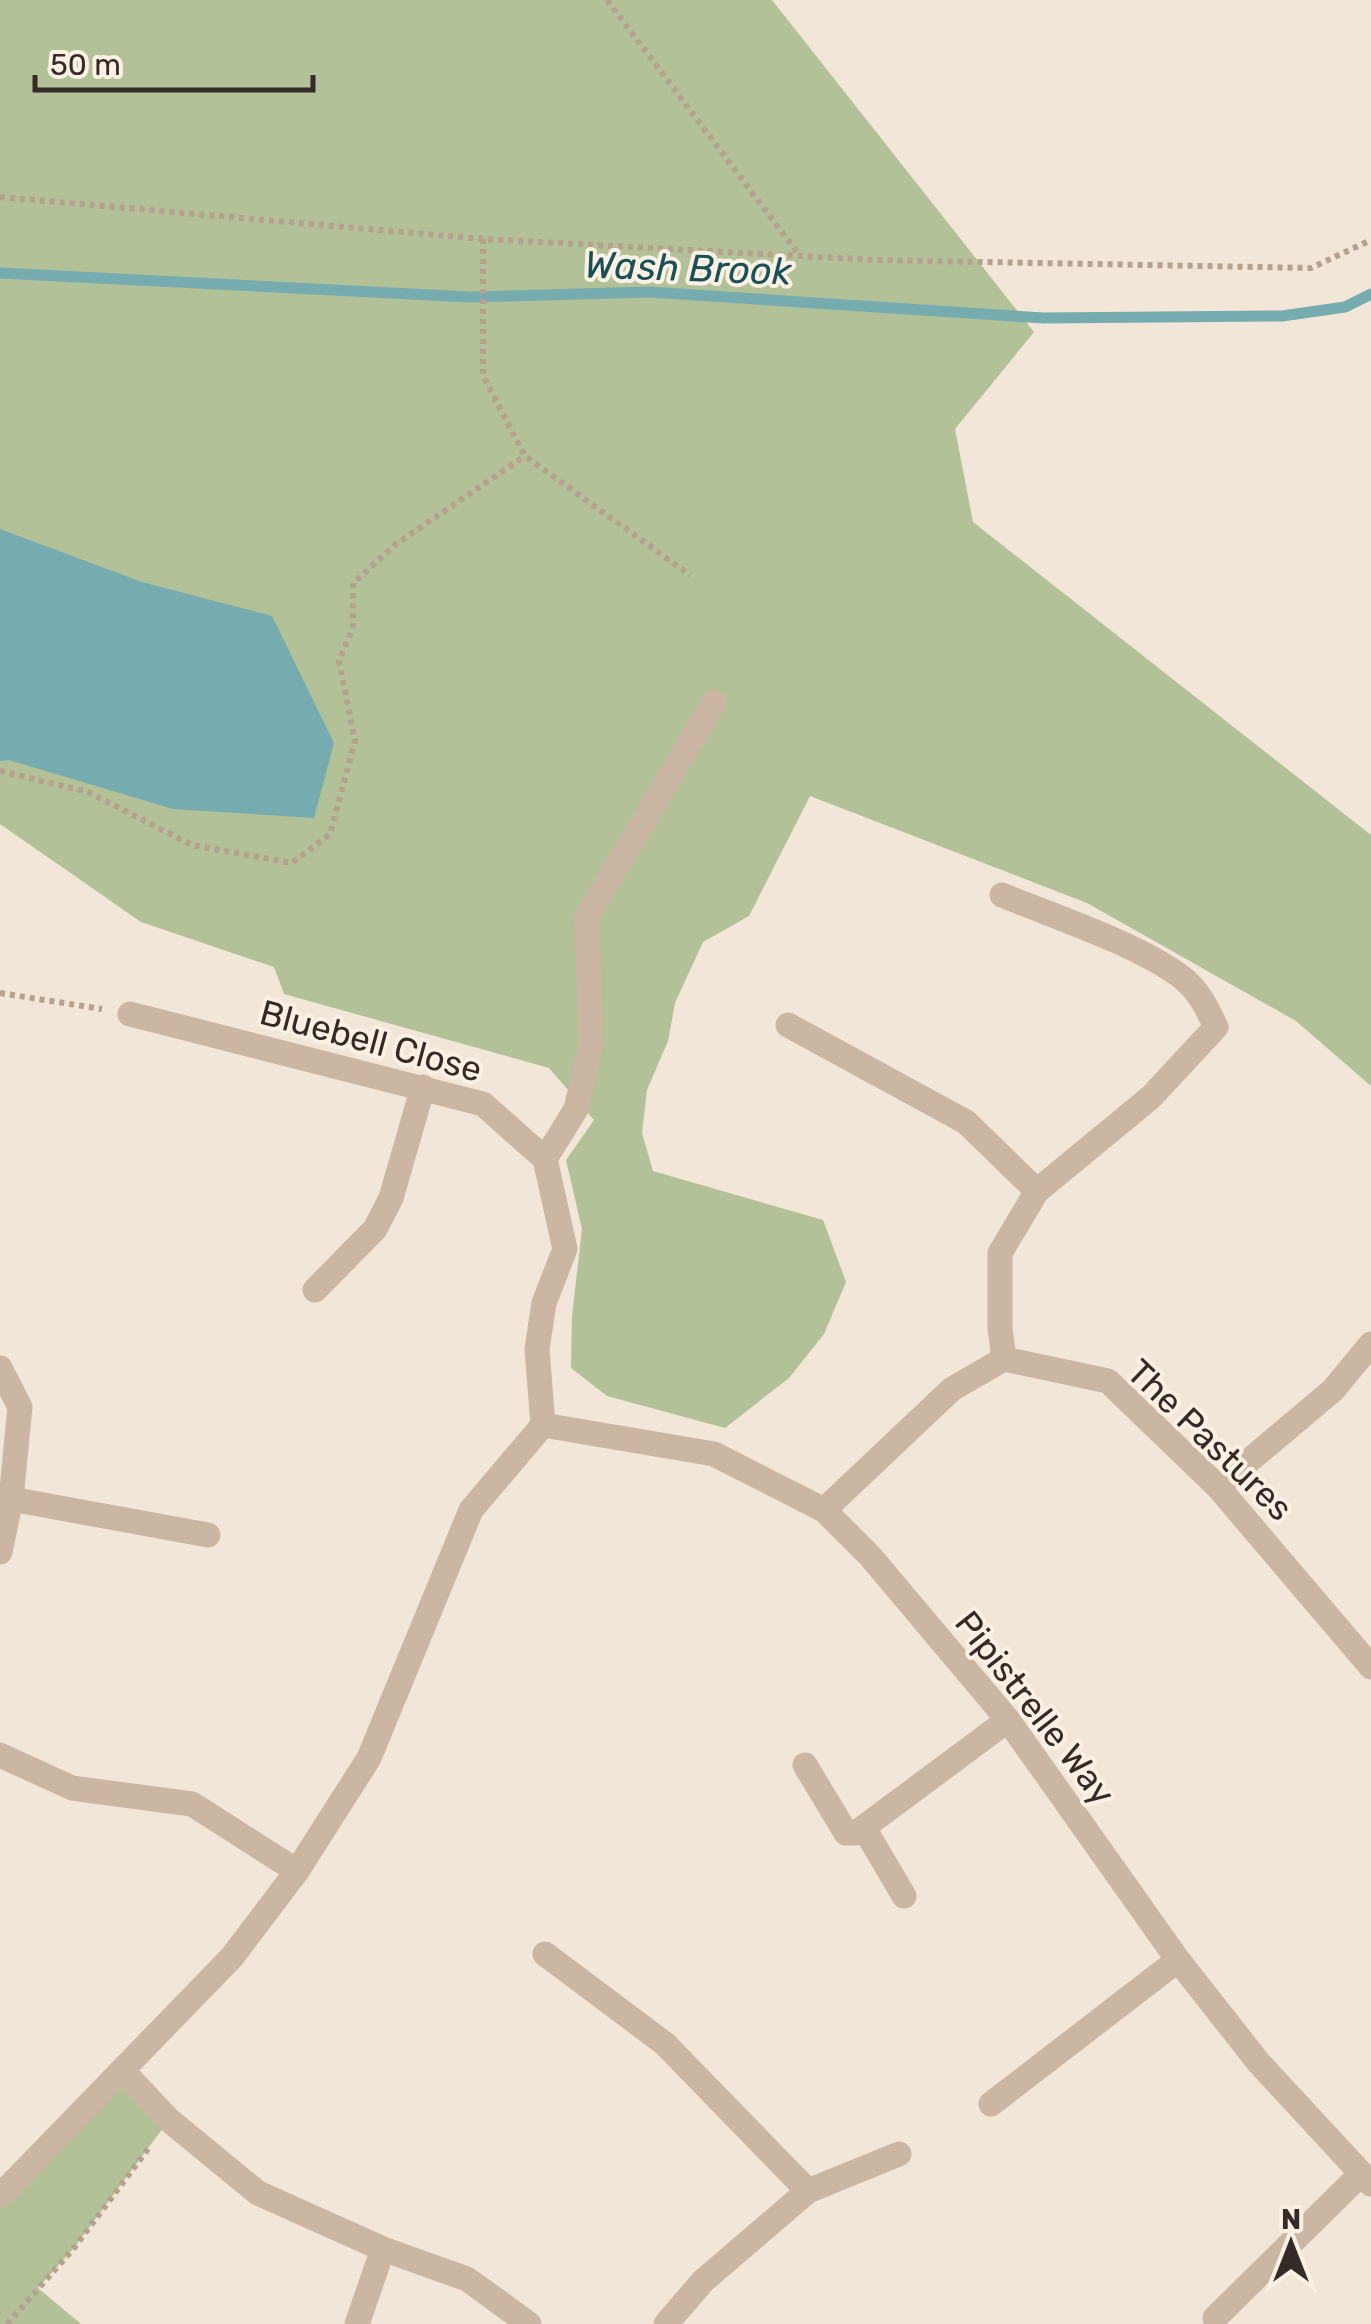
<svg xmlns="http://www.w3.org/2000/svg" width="1371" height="2324" font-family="Rubik,sans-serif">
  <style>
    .green { fill: #b2c197 }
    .water { fill: #76abb0 }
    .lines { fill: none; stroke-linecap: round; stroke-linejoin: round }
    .stream { stroke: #76abb0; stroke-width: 11 }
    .path { stroke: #b6a08e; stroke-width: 6; stroke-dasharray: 5 5; stroke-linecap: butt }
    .minor { stroke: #cab6a3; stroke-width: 25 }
    .labels { text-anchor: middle; stroke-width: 8; stroke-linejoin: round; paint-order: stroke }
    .street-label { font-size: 35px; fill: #352b26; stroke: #faf0e4 }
    .water-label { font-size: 38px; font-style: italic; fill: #1a5158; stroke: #faf0e4 }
  </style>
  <rect width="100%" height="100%" fill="#f2e6d8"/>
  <g class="green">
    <path d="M0 0H772L1034 332 955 429 973 522 1371 835V1086L1296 1021 1087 903 810 796 749 916 703 942 675 1003 668 1041 647 1090 642 1133 653 1171 823 1220 846 1282 824 1334 789 1378 725 1428 607 1396 571 1368 572 1316 582 1229 566 1160 594 1120 549 1068 284 994 274 967 141 922 0 824Z"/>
    <path d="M122 2070 169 2120 74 2248 38 2288 81 2324H0V2196Z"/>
  </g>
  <path class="water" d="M0 529 142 582 272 616 334 743 314 818 173 809 9 760 0 761Z"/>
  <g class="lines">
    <path class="stream" d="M0 273 470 297 649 292 1044 318 1282 316 1345 307 1371 294"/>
    <g class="path">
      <path d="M607 0 799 255"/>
      <path d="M0 197 483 239 875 260 1311 268 1371 240"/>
      <path d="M483 239V376L525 456 690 575"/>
      <path d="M0 771 88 792 192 845 292 863 330 834 355 741 339 661 353 627V583L396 544 525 456"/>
      <path d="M0 993 102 1009"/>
      <path d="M7 2324 74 2248 151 2145"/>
    </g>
    <g class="minor">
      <path d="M1002 895C1055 917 1135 943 1180 976 1198 989 1207 1008 1216 1027L1151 1097 1037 1191 1000 1253V1328L1004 1359"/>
      <path d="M130 1014 483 1104 545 1159 565 1249 544 1303 537 1349 543 1425"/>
      <path d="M788 1025 966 1122 1037 1191"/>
      <path d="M545 1159 576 1109 591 1045 587 917 714 702"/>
      <path d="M315 1290 375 1229 391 1198 423 1087"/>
      <path d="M0 1368 20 1407 11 1499 0 1552"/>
      <path d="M543 1425 714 1454 824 1510 870 1556 1008 1720 1178 1960 1259 2063 1371 2184"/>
      <path d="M1218 1487 1333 1390 1371 1344"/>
      <path d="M11 1499 208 1535"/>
      <path d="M824 1510 952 1389 1004 1359 1108 1381 1218 1487 1371 1667"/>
      <path d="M0 1755 72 1788 192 1804 297 1871"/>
      <path d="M805 1765 846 1833H856L1008 1720"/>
      <path d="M864 1828 904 1896"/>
      <path d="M545 1954 665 2044 808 2191"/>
      <path d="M122 2070 169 2120 258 2193 383 2249 467 2279 529 2324"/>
      <path d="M991 2104 1178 1960"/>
      <path d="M0 2196 232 1957 297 1871 369 1758 471 1510 543 1425"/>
      <path d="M1215 2318 1361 2174"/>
      <path d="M357 2324 383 2249"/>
      <path d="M666 2324 703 2281 808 2191 899 2154"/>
    </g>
  </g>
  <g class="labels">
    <g class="street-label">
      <text transform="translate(371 1041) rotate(15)" y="12">Bluebell Close</text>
      <text transform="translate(1210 1440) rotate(44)" y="12">The Pastures</text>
      <text transform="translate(1035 1708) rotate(52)" y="12">Pipistrelle Way</text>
    </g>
    <g class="water-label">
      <text transform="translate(688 268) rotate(2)" y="13">Wash Brook</text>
    </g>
  </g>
  <g transform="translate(1291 2244)" stroke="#faf0e4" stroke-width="8" paint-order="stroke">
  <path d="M0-8L18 38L0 25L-18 38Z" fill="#352b26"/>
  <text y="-15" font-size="28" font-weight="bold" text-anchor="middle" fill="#352b26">N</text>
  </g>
  <path d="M35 75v15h278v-15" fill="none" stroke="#352b26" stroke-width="5"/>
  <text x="50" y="75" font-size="30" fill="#352b26" stroke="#faf0e4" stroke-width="8" paint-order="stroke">50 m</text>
</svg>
